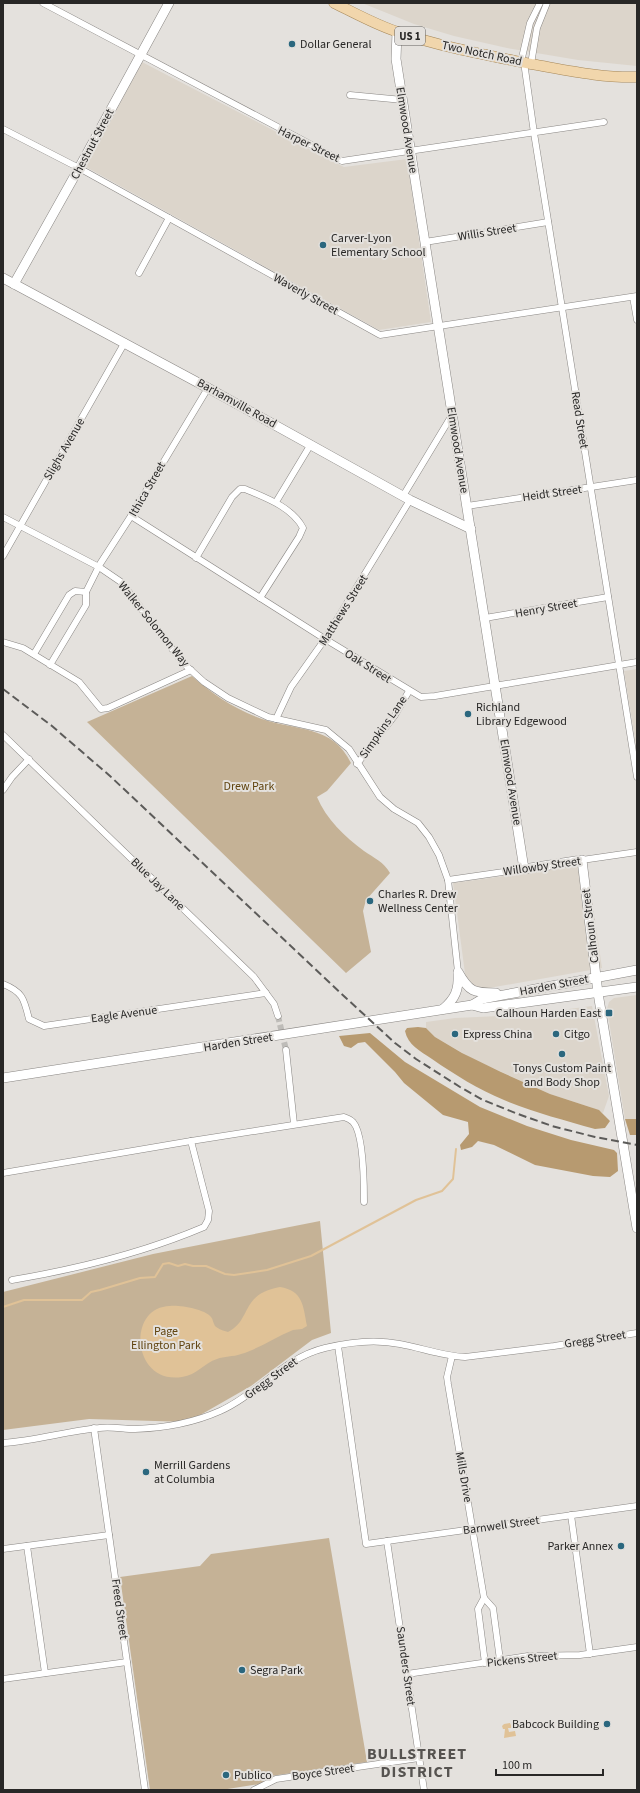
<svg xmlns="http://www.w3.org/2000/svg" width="640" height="1793" font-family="'Source Sans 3',sans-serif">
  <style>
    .built { fill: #dcd5cb }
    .green { fill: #c5b296 }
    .forest { fill: #b79a70 }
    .water { fill: #e0c297 }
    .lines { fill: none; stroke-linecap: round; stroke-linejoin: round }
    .stream { stroke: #e0c297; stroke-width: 2 }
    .street-tunnel { stroke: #bebcb8; stroke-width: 6; stroke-dasharray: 6 3; stroke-linecap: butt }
    .street-casing { stroke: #898683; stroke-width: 7 }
    .secondary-casing { stroke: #898683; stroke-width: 10 }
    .primary-casing { stroke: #a58759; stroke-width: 11 }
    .street { stroke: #fff; stroke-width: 6 }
    .secondary { stroke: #fff; stroke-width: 9 }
    .primary { stroke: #f1d6ac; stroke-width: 10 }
    .rail { stroke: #5c5b59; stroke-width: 2; stroke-dasharray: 8 4; stroke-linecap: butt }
    .poi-dot { fill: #2b677e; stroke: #e4e1dd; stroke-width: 1.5 }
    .labels { text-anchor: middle; stroke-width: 4; stroke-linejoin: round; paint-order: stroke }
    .shield { fill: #e4e1dd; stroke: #605f5d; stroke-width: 1 }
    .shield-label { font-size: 11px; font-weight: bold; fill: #282726 }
    .poi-label { font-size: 12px; fill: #282726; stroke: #e4e1dd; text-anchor: start }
    .street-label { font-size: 12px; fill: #282726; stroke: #e4e1dd }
    .park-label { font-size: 12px; fill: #61440f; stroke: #e4e1dd }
    .district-label { font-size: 16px; font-weight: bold; letter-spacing: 1px; fill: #565350; stroke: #e4e1dd }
  </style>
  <rect width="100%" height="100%" fill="#e4e1dd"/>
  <g class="built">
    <path d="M362 3H637V66L578 60 507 48 454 36 414 24Z"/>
    <path d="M142 62 344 167 407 159 431 322 379 330 86 167Z"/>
    <path d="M637 669V752L624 671Z"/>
    <path d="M587 865 602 968 478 990 466 981 453 883Z"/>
    <path d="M637 995V1119H625L607 1009 609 1002 614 998Z"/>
    <path d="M592 1006 609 1096 603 1113 590 1107 550 1094 473 1059 435 1037 426 1028V1022L455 1018 523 1015Z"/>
  </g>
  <g class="green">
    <path d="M192 676C212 694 236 710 262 719 296 731 333 725 351 763L327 791 317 797C326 819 345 837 364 851 374 858 384 862 390 873L366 900 363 911 371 952 346 973 87 722Z"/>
    <path d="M320 1221 331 1333 312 1340 251 1386 188 1422 89 1419 3 1430V1292L153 1254Z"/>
    <path d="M329 1538 367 1762 271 1776 260 1784 221 1790H150L120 1577 200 1566 211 1554Z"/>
  </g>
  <g class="forest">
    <path d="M418 1027 426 1028 435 1037 462 1053 501 1072 550 1094 599 1110 610 1121 605 1128 595 1129C564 1120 533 1112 504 1100 478 1089 455 1075 432 1059 420 1051 408 1045 405 1031L407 1028Z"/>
    <path d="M370 1033 405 1062 480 1107 527 1126 571 1140 614 1150 617 1153 618 1171 610 1177 593 1176 535 1165 494 1145 478 1141 472 1147 461 1150 460 1145 469 1134 468 1122 443 1115 404 1083 395 1072 365 1042 358 1043 351 1048 344 1046 339 1036Z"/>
    <path d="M625 1119H637V1135H630Z"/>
  </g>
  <g class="water">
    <path d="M280 1287C303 1291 303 1305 307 1326L302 1329 293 1330C276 1337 258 1349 241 1354 233 1357 224 1356 217 1359 204 1363 197 1375 182 1377 132 1385 126 1307 170 1306 181 1305 204 1309 211 1317 213 1319 213 1323 215 1326 218 1329 224 1331 228 1332 252 1320 240 1294 280 1287Z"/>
    <path d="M510 1723 512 1728H508L509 1732 515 1731 516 1736 504 1738 505 1729H503L502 1726 504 1724Z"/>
  </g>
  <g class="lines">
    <path class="stream" d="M3 1307 24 1300H82L91 1292 100 1290 140 1278 155 1277 163 1264 169 1263 178 1266 185 1264 193 1266H206L225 1274 234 1275 267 1270 311 1256 416 1200 442 1191 453 1179 456 1149"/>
    <path class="street-tunnel" d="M278 1016 286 1050"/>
    <defs>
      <g id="street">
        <path d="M43 3 342 161 604 122"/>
        <path d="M521 62 530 23 540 3"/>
        <path d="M524 62 534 133 637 777"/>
        <path d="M531 64 537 28 547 3"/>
        <path d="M350 95 403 100"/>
        <path d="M3 129 79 168 380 335 637 296"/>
        <path d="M425 242 548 222"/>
        <path d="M139 273 169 218"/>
        <path d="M633 297 637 320"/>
        <path d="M403 496 452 415"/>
        <path d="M276 502 311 444"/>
        <path d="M467 506 637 480"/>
        <path d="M131 516 325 639 421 697 435 696 637 662"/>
        <path d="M3 517 99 567 121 582 183 663 204 682 228 698 268 717 326 730 349 749 380 797 394 809 418 823 429 837 439 855 448 880 458 972"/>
        <path d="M3 556 125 342"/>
        <path d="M196 558 232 497 240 489H245C266 498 292 507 303 528L299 537 260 598"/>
        <path d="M485 618 608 597"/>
        <path d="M3 642 23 648 79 682 101 709 108 708 191 670"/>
        <path d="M34 654 69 595 75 591 86 592"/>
        <path d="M50 665 86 605V592L100 564 131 516 208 388"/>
        <path d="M276 719 291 687 325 639 410 500"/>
        <path d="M3 735 254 977 274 1004 278 1016"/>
        <path d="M357 764 395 715 409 691"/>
        <path d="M3 790 12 777 29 759"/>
        <path d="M582 860 637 852"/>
        <path d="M448 880 524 869"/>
        <path d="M3 984C23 992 24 999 29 1019L44 1026 266 993"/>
        <path d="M286 1050 294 1124"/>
        <path d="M3 1173 191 1141 344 1117C347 1118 351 1120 353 1122 364 1134 364 1185 364 1202"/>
        <path d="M12 1280C77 1269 143 1253 204 1227L208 1220 209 1211 191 1141"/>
        <path d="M338 1346 366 1544 637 1506"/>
        <path d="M452 1356 447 1377 448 1384 484 1598 493 1608 500 1660"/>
        <path d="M94 1428 145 1790"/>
        <path d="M3 1443C35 1441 67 1431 99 1428 110 1426 123 1429 135 1429 164 1428 193 1423 220 1411 258 1394 283 1358 325 1348 349 1342 376 1339 400 1344 422 1348 443 1356 465 1357L554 1346 637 1333"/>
        <path d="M571 1515 590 1654"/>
        <path d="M387 1541 424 1790"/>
        <path d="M27 1546 45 1673"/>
        <path d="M3 1549 109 1535"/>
        <path d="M484 1598 478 1609 485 1663"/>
        <path d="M407 1674 528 1656 580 1655 637 1647"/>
        <path d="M3 1679 127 1662"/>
        <path d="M254 1790 276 1779 419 1758"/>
      </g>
      <g id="secondary">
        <path d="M397 32 396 59 524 869 582 860 598 993 637 1228"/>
        <path d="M3 278 208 388 410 500 471 529"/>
        <path d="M14 284 79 168 169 3"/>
        <path d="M458 972C469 992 474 993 496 993"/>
        <path d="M472 1005 482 999 637 970"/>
        <path d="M443 1009C455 999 459 990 458 974"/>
        <path d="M3 1078 472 1005 483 1008 637 987"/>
      </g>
      <path id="primary" d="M334 3C355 13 376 25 398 32 441 47 486 55 531 64 566 70 601 78 637 77"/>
    </defs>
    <use href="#street" class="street-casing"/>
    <use href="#secondary" class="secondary-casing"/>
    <use href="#primary" class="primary-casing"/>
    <use href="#street" class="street"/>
    <use href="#secondary" class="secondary"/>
    <use href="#primary" class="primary"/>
    <path class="rail" d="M3 689 52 726 110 776 346 998 395 1043 416 1059 460 1087 483 1100 518 1114 552 1126 595 1137 637 1145"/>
  </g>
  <g class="poi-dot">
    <circle cx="292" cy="44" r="4"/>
    <circle cx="323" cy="245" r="4"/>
    <circle cx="468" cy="714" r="4"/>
    <circle cx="370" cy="901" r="4"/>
    <rect x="605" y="1009" width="8" height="8" rx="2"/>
    <circle cx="455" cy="1034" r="4"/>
    <circle cx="556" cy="1034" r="4"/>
    <circle cx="562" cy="1054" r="4"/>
    <circle cx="146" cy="1472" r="4"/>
    <circle cx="621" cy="1546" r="4"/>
    <circle cx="242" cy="1670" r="4"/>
    <circle cx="607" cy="1724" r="4"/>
    <circle cx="226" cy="1775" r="4"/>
  </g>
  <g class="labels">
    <rect class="shield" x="395" y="27" width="30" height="18" rx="3"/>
    <g class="shield-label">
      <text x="410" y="40">US 1</text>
    </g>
    <g class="poi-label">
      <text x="300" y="48">Dollar General</text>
      <text x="331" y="242">Carver-Lyon<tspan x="331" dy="14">Elementary School</tspan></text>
      <text x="476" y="711">Richland<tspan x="476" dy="14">Library Edgewood</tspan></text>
      <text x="378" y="898">Charles R. Drew<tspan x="378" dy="14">Wellness Center</tspan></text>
      <text x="601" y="1017" text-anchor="end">Calhoun Harden East</text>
      <text x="463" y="1038">Express China</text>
      <text x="564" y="1038">Citgo</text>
      <text x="562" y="1072" text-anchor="middle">Tonys Custom Paint<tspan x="562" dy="14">and Body Shop</tspan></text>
      <text x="154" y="1469">Merrill Gardens<tspan x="154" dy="14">at Columbia</tspan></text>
      <text x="613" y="1550" text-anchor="end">Parker Annex</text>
      <text x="250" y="1674">Segra Park</text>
      <text x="599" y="1728" text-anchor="end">Babcock Building</text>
      <text x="234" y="1779">Publico</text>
    </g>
    <g class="street-label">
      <text transform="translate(482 53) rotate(12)" y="4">Two Notch Road</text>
      <text transform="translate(407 130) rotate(81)" y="4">Elmwood Avenue</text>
      <text transform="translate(92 144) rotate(-62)" y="4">Chestnut Street</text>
      <text transform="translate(309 144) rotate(26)" y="4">Harper Street</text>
      <text transform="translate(487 232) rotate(-9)" y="4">Willis Street</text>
      <text transform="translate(306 294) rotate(29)" y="4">Waverly Street</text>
      <text transform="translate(237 403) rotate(29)" y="4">Barhamville Road</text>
      <text transform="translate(580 420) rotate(81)" y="4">Read Street</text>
      <text transform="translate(64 449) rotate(-60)" y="4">Slighs Avenue</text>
      <text transform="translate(458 450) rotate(81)" y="4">Elmwood Avenue</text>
      <text transform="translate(147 489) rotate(-60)" y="4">Ithica Street</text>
      <text transform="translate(552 493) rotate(-8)" y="4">Heidt Street</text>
      <text transform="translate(546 608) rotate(-10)" y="4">Henry Street</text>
      <text transform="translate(343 610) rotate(-58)" y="4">Matthews Street</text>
      <text transform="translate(154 624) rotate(51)" y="4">Walker Solomon Way</text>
      <text transform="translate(368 666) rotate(32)" y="4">Oak Street</text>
      <text transform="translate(383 727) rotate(-55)" y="4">Simpkins Lane</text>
      <text transform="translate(511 782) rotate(81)" y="4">Elmwood Avenue</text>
      <text transform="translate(542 866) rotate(-8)" y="4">Willowby Street</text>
      <text transform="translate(158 884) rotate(44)" y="4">Blue Jay Lane</text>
      <text transform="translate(590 926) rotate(-97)" y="4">Calhoun Street</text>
      <text transform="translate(554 985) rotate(-11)" y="4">Harden Street</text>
      <text transform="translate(124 1014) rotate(-8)" y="4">Eagle Avenue</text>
      <text transform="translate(238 1042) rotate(-9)" y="4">Harden Street</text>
      <text transform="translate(595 1339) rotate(-9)" y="4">Gregg Street</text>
      <text transform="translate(271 1378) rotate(-36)" y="4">Gregg Street</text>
      <text transform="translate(464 1477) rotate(80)" y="4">Mills Drive</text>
      <text transform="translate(501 1525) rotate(-8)" y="4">Barnwell Street</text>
      <text transform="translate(120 1609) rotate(82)" y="4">Freed Street</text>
      <text transform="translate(522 1659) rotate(-6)" y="4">Pickens Street</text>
      <text transform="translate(406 1666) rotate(82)" y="4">Saunders Street</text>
      <text transform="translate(323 1772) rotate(-8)" y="4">Boyce Street</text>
    </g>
    <g class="park-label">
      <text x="249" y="790">Drew Park</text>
      <text x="166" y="1335">Page<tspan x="166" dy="14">Ellington Park</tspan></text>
    </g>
    <g class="district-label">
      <text x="417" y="1759">BULLSTREET<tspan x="417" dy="18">DISTRICT</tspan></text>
    </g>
  </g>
  <rect width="640" height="1793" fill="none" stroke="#282726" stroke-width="8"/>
  <path d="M496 1769v6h107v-6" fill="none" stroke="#282726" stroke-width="2"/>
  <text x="502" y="1769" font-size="12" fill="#282726" stroke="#e4e1dd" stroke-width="3" paint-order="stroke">100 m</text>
</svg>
